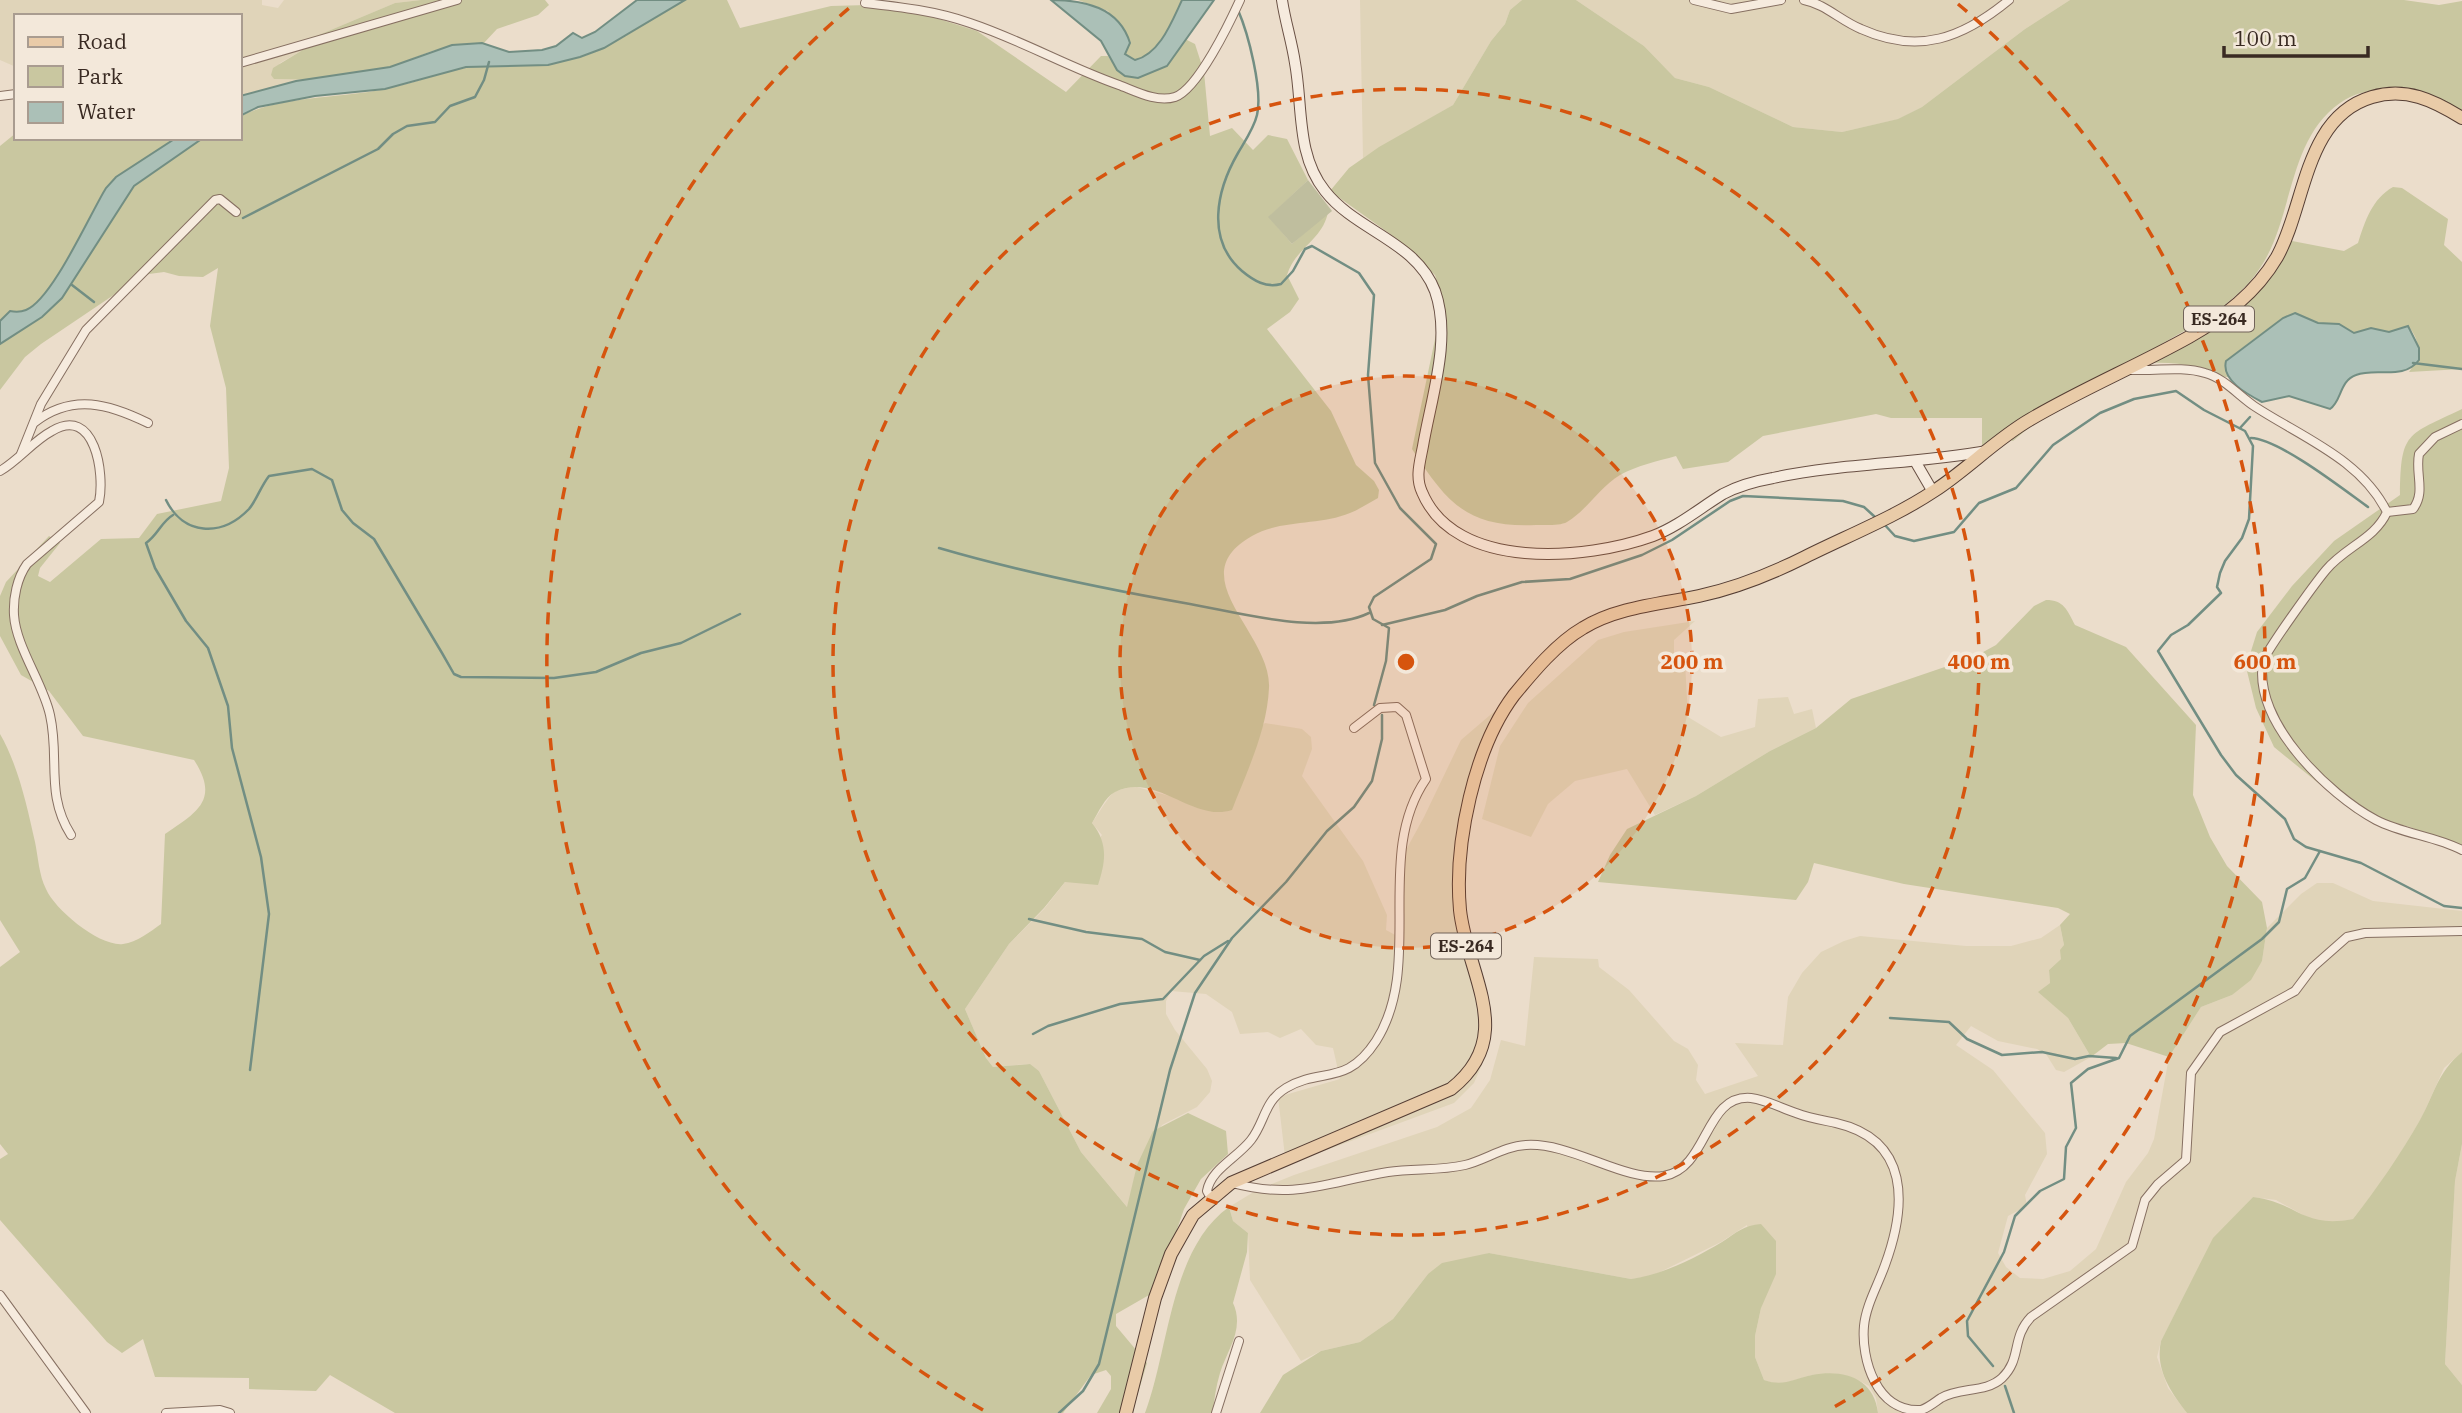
<svg xmlns="http://www.w3.org/2000/svg" width="2462" height="1413" font-family="'IBM Plex Serif',serif">
  <style>
    .farmland { fill: #e0d4b9 }
    .green { fill: #c9c7a0 }
    .cemetery { fill: #bfbe9e }
    .water { fill: #abc0b7; stroke: #728e83; stroke-width: 2 }
    .lines { fill: none; stroke-linecap: round; stroke-linejoin: round }
    .stream { stroke: #728e83; stroke-width: 2.5 }
    .street-casing { stroke: #866f61; stroke-width: 10 }
    .secondary-casing { stroke: #695044; stroke-width: 12 }
    .primary-casing { stroke: #553e34; stroke-width: 14 }
    .street { stroke: #f6ebde; stroke-width: 8 }
    .secondary { stroke: #f6ebde; stroke-width: 10 }
    .primary { stroke: #e9cba8; stroke-width: 12 }
    .ring { fill: none; stroke: #d6540e; stroke-width: 3.5; stroke-dasharray: 12 9 }
    .labels { text-anchor: middle; stroke-width: 7; stroke-linejoin: round; paint-order: stroke }
    .shield { fill: #f3e8da; stroke: #716359; stroke-width: 2 }
    .shield-label { font-size: 16px; font-weight: bold; fill: #392a22 }
    .centre { fill: #d6540e; stroke: #f3e8da; stroke-width: 3.5 }
    .ring-label { font-size: 21px; text-anchor: middle; font-weight: bold; fill: #d6540e; stroke: #f3e8da; stroke-width: 7; stroke-linejoin: round; paint-order: stroke }
  </style>
  <rect width="100%" height="100%" fill="#ebddcb"/>
  <g class="farmland">
    <path d="M0 0H262V5L278 8 284 0H421L395 3 314 37 301 51 280 63 274 79 306 80 240 96V16H16V67L0 60Z"/>
    <path d="M1360 0H1522L1510 10 1505 24 1491 41 1453 105 1363 158Z"/>
    <path d="M1576 0H2070L2025 29 1922 107 1899 119 1842 132 1793 127 1709 87 1675 78 1644 46Z"/>
    <path d="M1695 621 1674 640V658L1685 662 1688 717 1721 737 1755 727 1758 699 1788 697 1794 714 1812 709 1816 728 1770 751 1696 796 1655 815 1627 769 1575 781 1548 804 1531 837 1482 819 1500 746 1528 703 1598 640 1624 632Z"/>
    <path d="M1504 709 1488 741 1463 847V925L1491 1024 1487 1053 1474 1083 1454 1103 1286 1165 1278 1097 1340 1079 1333 1048 1316 1045 1301 1029 1280 1038 1268 1032 1240 1034 1232 1012 1206 994 1171 991 1166 1001V1014L1175 1030 1207 1069 1212 1081 1210 1092 1197 1107 1162 1125 1137 1165 1128 1208 1081 1152 1039 1071 1029 1064 993 1067 986 1058 965 1009 1009 944 1044 909 1102 835 1092 823 1103 806 1113 792 1133 786 1177 798 1265 723 1302 729 1311 737 1312 749 1302 776 1363 861 1387 915 1386 930 1397 936 1396 868 1406 845 1407 848 1424 817 1461 740 1496 710Z"/>
    <path d="M2317 883H2333L2373 901 2462 911V1052L2444 1068 2422 1117 2388 1174 2353 1219 2333 1223 2314 1221 2276 1200 2253 1197 2214 1238 2161 1341 2157 1357 2168 1388 2187 1413H1878L1876 1398 1869 1386 1854 1378 1812 1375 1778 1385 1764 1380 1755 1357V1336L1761 1308 1747 1225 1721 1242 1652 1276 1631 1279 1489 1253 1428 1274 1393 1319 1360 1342 1321 1351 1301 1361 1250 1280 1248 1233 1233 1221 1229 1207 1257 1190 1294 1175 1437 1127 1471 1108 1490 1080 1501 1040 1525 1046 1534 957 1598 959 1599 967 1629 990 1674 1041 1688 1049 1698 1065 1696 1080 1705 1094 1758 1076 1735 1043 1783 1045 1788 997 1802 973 1821 952 1844 941 1860 936 1966 946H2011L2041 938 2060 925 2064 945 2061 959 2049 970 2050 983 2039 992 2068 1018 2091 1057 2064 1072 2056 1070 2046 1054 2037 1049 1998 1041 1971 1026 1956 1045 1993 1070 2045 1133 2047 1154 2025 1195 2027 1206 2008 1216 1998 1253 2006 1267 2020 1278 2043 1279 2070 1271 2096 1249 2126 1182 2148 1153 2154 1139 2169 1057 2201 1007 2232 995 2262 961 2267 928 2301 894Z"/>
    <path d="M2462 1144V1385L2445 1364 2455 1181Z"/>
  </g>
  <g class="green">
    <path d="M421 0H545L549 5 538 15 497 29 483 44 469 43 432 51 390 67 317 80 274 79 271 75 273 68 301 51 314 37 395 3Z"/>
    <path d="M685 0H727L740 28 831 6 868 5 920 13 977 31 1066 92 1101 56H1108L1117 70 1167 66 1185 39 1195 44 1204 72 1210 136 1232 128 1253 150 1268 135 1287 139 1308 180 1269 217 1292 244 1328 212C1323 240 1295 248 1287 275L1299 299 1290 312 1267 329 1331 411 1356 465 1374 481 1379 490 1378 498C1369 503 1360 509 1350 513 1319 526 1282 519 1252 536 1179 577 1272 633 1269 688 1267 731 1247 771 1232 810 1193 823 1155 771 1115 792 1105 797 1098 813 1092 823 1108 843 1106 861 1098 885L1065 882 1044 908 1009 944 965 1009 986 1058 993 1067 1030 1064 1039 1071 1081 1152 1127 1207 1137 1165 1153 1131 1188 1113 1226 1131 1228 1154 1201 1179 1184 1209 1156 1291 1116 1314V1326L1147 1363 1132 1413H1097L1111 1389V1376L1106 1370 1091 1375 1063 1413H395L330 1375 316 1391 249 1389V1378L155 1377 143 1339 122 1353 107 1342 0 1220V1159L8 1154 0 1144V967L20 952 0 920V734C18 765 27 806 35 842 38 856 39 876 46 889 55 910 100 947 123 944 137 942 150 932 161 924L165 834C197 812 220 800 194 760L83 736 49 691 21 675 0 636V596L6 582 49 536 60 543 40 568 38 576 50 582 101 539 139 538 157 514 221 501 229 468 226 388 210 326 218 268 203 277 179 276 164 272 149 274 130 284 41 344 25 357 0 390V344L42 317 62 298 134 186 203 138H240V116C286 95 336 99 385 89 420 82 453 68 488 64 519 61 547 66 578 58 617 47 649 18 685 0Z"/>
    <path d="M1078 0H1182C1172 21 1160 54 1135 60L1125 54 1129 46 1108 11Z"/>
    <path d="M1522 0H1576L1644 46 1675 78 1709 87 1793 127 1842 132 1898 119 1922 107 2025 29 2070 0H2404L2439 5 2462 1V111C2426 94 2375 78 2340 103 2287 140 2294 218 2260 268 2235 306 2193 325 2155 348 2106 377 2056 404 2013 441L2006 439 1982 448V418H1891L1876 414 1763 436 1728 462 1683 469 1676 456C1658 461 1636 466 1620 475 1600 487 1587 510 1567 522 1560 526 1545 525 1536 525 1467 528 1447 503 1412 449L1443 301 1435 275 1397 239 1330 191 1349 168 1379 147 1453 105 1491 41 1505 24 1510 10Z"/>
    <path d="M16 133V138H176L116 177 106 188C90 214 52 300 26 310 21 312 15 312 10 312L0 321V146Z"/>
    <path d="M2393 187 2402 188 2448 219 2444 245 2462 262V369L2409 372C2420 357 2422 342 2408 326L2389 332 2371 328 2354 333 2339 324 2318 323 2295 313C2284 317 2227 356 2225 366L2229 377C2215 377 2209 370 2196 367 2180 363 2164 362 2148 363L2226 317 2287 240 2344 251 2358 243C2365 221 2372 199 2393 187Z"/>
    <path d="M2462 409V849L2410 827 2355 813 2274 747 2256 708 2246 667 2257 632 2292 586 2334 541 2400 495C2401 431 2406 436 2462 409Z"/>
    <path d="M2046 600C2064 600 2067 610 2075 625L2126 647 2196 725 2193 795 2210 837 2227 866 2262 902 2267 928 2262 961 2251 980 2232 995 2201 1007 2169 1057 2126 1043 2108 1044 2091 1057 2068 1018 2038 992 2050 983 2049 970 2061 959 2060 950 2064 945 2060 925 2070 914 2058 908 1904 884 1814 863 1808 882 1796 900 1598 882 1610 855 1627 829 1696 796 1770 751 1816 728 1851 699 1974 657 1996 645 2034 606Z"/>
    <path d="M2462 1052V1144L2455 1181 2445 1364 2462 1385V1413H2187C2170 1391 2155 1369 2161 1341L2213 1238 2253 1197C2297 1202 2302 1229 2353 1219 2378 1187 2400 1155 2420 1120 2435 1093 2437 1073 2462 1052Z"/>
    <path d="M1229 1207 1233 1221 1248 1233 1247 1252 1233 1303C1245 1329 1227 1350 1220 1373 1216 1386 1214 1400 1213 1413H1145C1169 1350 1170 1249 1229 1207Z"/>
    <path d="M1761 1224 1776 1241V1274L1761 1308 1755 1336V1357L1764 1380C1784 1387 1792 1379 1812 1375 1844 1369 1874 1378 1878 1413H1260L1283 1375 1321 1351 1360 1342 1393 1319 1428 1274 1442 1263 1489 1253 1631 1279C1662 1275 1695 1258 1722 1242 1736 1233 1744 1225 1761 1224Z"/>
  </g>
  <path class="cemetery" d="M1308 180 1332 211 1292 244 1268 217Z"/>
  <g class="water">
    <path d="M637 0H685L604 48 580 57 548 65 466 67 385 89 315 96 258 107 240 116V96L296 81 390 67 452 45 482 43 509 52 542 50 556 46 573 33 582 38 595 32Z"/>
    <path d="M1051 0C1084 0 1119 7 1130 43L1125 54 1135 60C1160 54 1172 21 1182 0H1214L1167 66 1138 78 1125 76 1117 70 1101 41Z"/>
    <path d="M176 138H203L134 186 62 298 42 317 0 344V321L10 311C15 312 21 312 26 310 52 300 90 214 106 188L116 177Z"/>
    <path d="M2295 313 2318 323 2339 324 2354 333 2371 328 2389 332 2408 326 2419 348V360C2403 381 2377 367 2356 375 2339 381 2342 401 2330 409L2289 396 2262 402C2247 394 2221 380 2226 361L2283 318Z"/>
  </g>
  <g class="lines">
    <g class="stream">
      <path d="M1238 10C1248 33 1263 90 1257 115 1254 128 1245 141 1238 153 1216 191 1206 240 1242 271 1254 281 1266 288 1281 284L1293 271 1305 249 1312 246 1359 273 1374 295 1368 375 1375 463 1400 508 1436 544 1431 559 1374 597 1369 607 1373 619 1389 628 1386 661 1374 705"/>
      <path d="M243 218 378 149 393 134 407 126 435 122 450 106 475 97 484 80 489 62"/>
      <path d="M72 285 94 302"/>
      <path d="M2413 363 2462 369"/>
      <path d="M2240 428 2250 417"/>
      <path d="M2251 438C2279 439 2343 489 2368 507"/>
      <path d="M166 500C183 535 221 538 249 509 256 501 261 486 269 476L312 469 332 480 342 510 353 523 374 539 442 653 454 674 461 677 554 678 596 672 641 653 681 643 740 614"/>
      <path d="M173 515C161 522 158 535 146 543L155 568 186 621 208 648 228 706 232 748 261 857 269 914 250 1070"/>
      <path d="M1883 523 1895 536 1914 541 1954 532 1979 503 2016 488 2053 445 2100 413 2134 399 2176 391 2204 410 2245 431 2253 446 2249 519 2242 538 2225 561 2220 573 2217 587 2221 593 2188 625 2171 635 2158 651 2221 755 2236 775 2285 819 2294 839 2306 847 2361 863 2444 906 2462 908"/>
      <path d="M939 548C1021 572 1105 589 1190 604 1241 613 1321 636 1369 613"/>
      <path d="M1382 625 1445 610 1477 596 1522 582 1570 579 1642 555 1672 540 1730 501 1743 496 1843 501 1864 507 1875 517"/>
      <path d="M1029 919 1086 932 1142 939 1165 952 1200 960"/>
      <path d="M1890 1018 1949 1022 1967 1039 2002 1055 2042 1052 2075 1059 2089 1056 2116 1058"/>
      <path d="M1033 1034 1048 1026 1120 1004 1163 999 1204 956 1228 941"/>
      <path d="M1993 1366 1968 1336 1967 1321 2004 1252 2015 1216 2040 1191 2064 1179 2066 1147 2076 1128 2071 1083 2088 1069 2119 1058 2130 1036 2262 939 2279 922 2287 889 2305 878 2320 851"/>
      <path d="M2005 1386 2014 1413"/>
      <path d="M1059 1413 1083 1391 1099 1364 1170 1070 1195 993 1232 938 1286 882 1327 831 1354 807 1372 781 1382 739V715"/>
    </g>
    <defs>
      <g id="street">
        <path d="M1694 0 1731 9 1781 0"/>
        <path d="M1804 0C1825 4 1841 21 1861 29 1919 55 1963 38 2009 0"/>
        <path d="M865 3C901 7 936 11 970 23 1021 40 1068 67 1119 85 1135 91 1157 103 1175 97 1198 89 1230 22 1240 0"/>
        <path d="M240 63 457 0"/>
        <path d="M0 96 16 94"/>
        <path d="M2130 370C2154 371 2183 366 2205 373 2224 378 2238 395 2254 406 2301 437 2361 459 2387 512 2375 539 2345 547 2326 570 2316 582 2265 652 2263 662 2253 722 2329 795 2376 820 2403 834 2435 836 2462 850"/>
        <path d="M35 422C73 393 109 404 148 423"/>
        <path d="M21 454 41 404 86 330 215 200 220 199 236 212"/>
        <path d="M0 471C19 460 33 441 52 431 95 405 105 474 99 502L27 564C17 578 13 598 14 615 16 647 43 683 50 715 60 759 45 794 71 835"/>
        <path d="M2387 512 2413 509C2426 492 2415 474 2419 454L2435 437 2462 424"/>
        <path d="M1232 1183C1296 1200 1327 1182 1388 1172 1414 1168 1439 1171 1465 1165 1485 1160 1505 1146 1526 1145 1571 1142 1624 1182 1664 1176 1709 1168 1704 1094 1751 1098 1767 1100 1781 1108 1796 1113 1809 1118 1822 1120 1836 1123 1910 1140 1907 1205 1885 1265 1878 1285 1866 1305 1864 1326 1861 1358 1876 1413 1921 1410 1928 1408 1935 1402 1941 1398 1960 1387 1986 1393 2002 1378 2022 1359 2011 1338 2031 1317L2132 1246 2145 1200 2158 1184 2186 1160 2191 1073 2220 1032 2295 991 2313 967 2347 937 2365 933 2462 931"/>
        <path d="M1211 1198 1207 1191C1211 1169 1237 1158 1251 1140 1265 1122 1264 1101 1286 1088 1321 1067 1346 1087 1376 1041 1425 964 1373 856 1426 779L1406 715 1397 707 1380 708 1354 728"/>
        <path d="M0 1295 86 1413"/>
        <path d="M166 1413 220 1410 230 1413"/>
        <path d="M1216 1413 1239 1341"/>
      </g>
      <g id="secondary">
        <path d="M1282 0C1285 21 1292 42 1295 63 1303 106 1296 155 1325 191 1356 231 1416 241 1435 291 1452 339 1431 398 1423 446 1420 462 1415 477 1422 492 1455 572 1587 560 1653 536 1679 526 1700 508 1723 494 1738 486 1756 481 1773 478 1843 463 1916 464 1987 451"/>
        <path d="M1915 461 1933 492"/>
      </g>
      <path id="primary" d="M1126 1413 1155 1298 1171 1254 1193 1215 1231 1183 1451 1089C1518 1036 1467 976 1460 910 1454 844 1474 748 1514 695 1533 672 1557 643 1583 628 1617 607 1661 604 1699 596 1736 588 1771 574 1805 557 1847 536 1895 517 1934 491 1968 469 1996 439 2031 419 2082 389 2137 366 2189 337 2224 317 2256 293 2277 257 2306 205 2304 117 2372 97 2406 87 2433 100 2462 118"/>
    </defs>
    <use href="#street" class="street-casing"/>
    <use href="#secondary" class="secondary-casing"/>
    <use href="#primary" class="primary-casing"/>
    <use href="#street" class="street"/>
    <use href="#secondary" class="secondary"/>
    <use href="#primary" class="primary"/>
  </g>
  <circle cx="1406" cy="662" r="286" fill="#d6540e" fill-opacity=".12"/>
  <g class="ring">
    <circle cx="1406" cy="662" r="286"/>
    <circle cx="1406" cy="662" r="573"/>
    <path d="M983 1410A859 859 0 0 1 854 4M1958 4A859 859 0 0 1 1829 1410"/>
  </g>
  <g class="labels">
    <g class="shield">
      <rect x="2184" y="306.5" width="70" height="25" rx="5"/>
      <rect x="1431" y="933.5" width="70" height="25" rx="5"/>
    </g>
    <g class="shield-label">
      <text x="2219" y="325">ES-264</text>
      <text x="1466" y="952">ES-264</text>
    </g>
  </g>
  <circle cx="1406" cy="662" r="10" class="centre"/>
  <g class="ring-label">
    <text x="1692" y="669">200 m</text>
    <text x="1979" y="669">400 m</text>
    <text x="2265" y="669">600 m</text>
  </g>
  <rect x="14" y="14" width="228" height="126" fill="#f3e8da" stroke="#a99c90" stroke-width="2"/>
  <rect x="28" y="37" width="35" height="10" fill="#e9cba8" stroke="#a99c90" stroke-width="2"/>
  <text x="77" y="49" font-size="21" fill="#392a22">Road</text>
  <rect x="28" y="66" width="35" height="21" fill="#c9c7a0" stroke="#a99c90" stroke-width="2"/>
  <text x="77" y="84" font-size="21" fill="#392a22">Park</text>
  <rect x="28" y="102" width="35" height="21" fill="#abc0b7" stroke="#a99c90" stroke-width="2"/>
  <text x="77" y="119" font-size="21" fill="#392a22">Water</text>
  <path d="M2224 46v10h144v-10" fill="none" stroke="#392a22" stroke-width="3.5"/>
  <text x="2234" y="46" font-size="21" fill="#392a22" stroke="#f3e8da" stroke-width="5" paint-order="stroke">100 m</text>
</svg>
